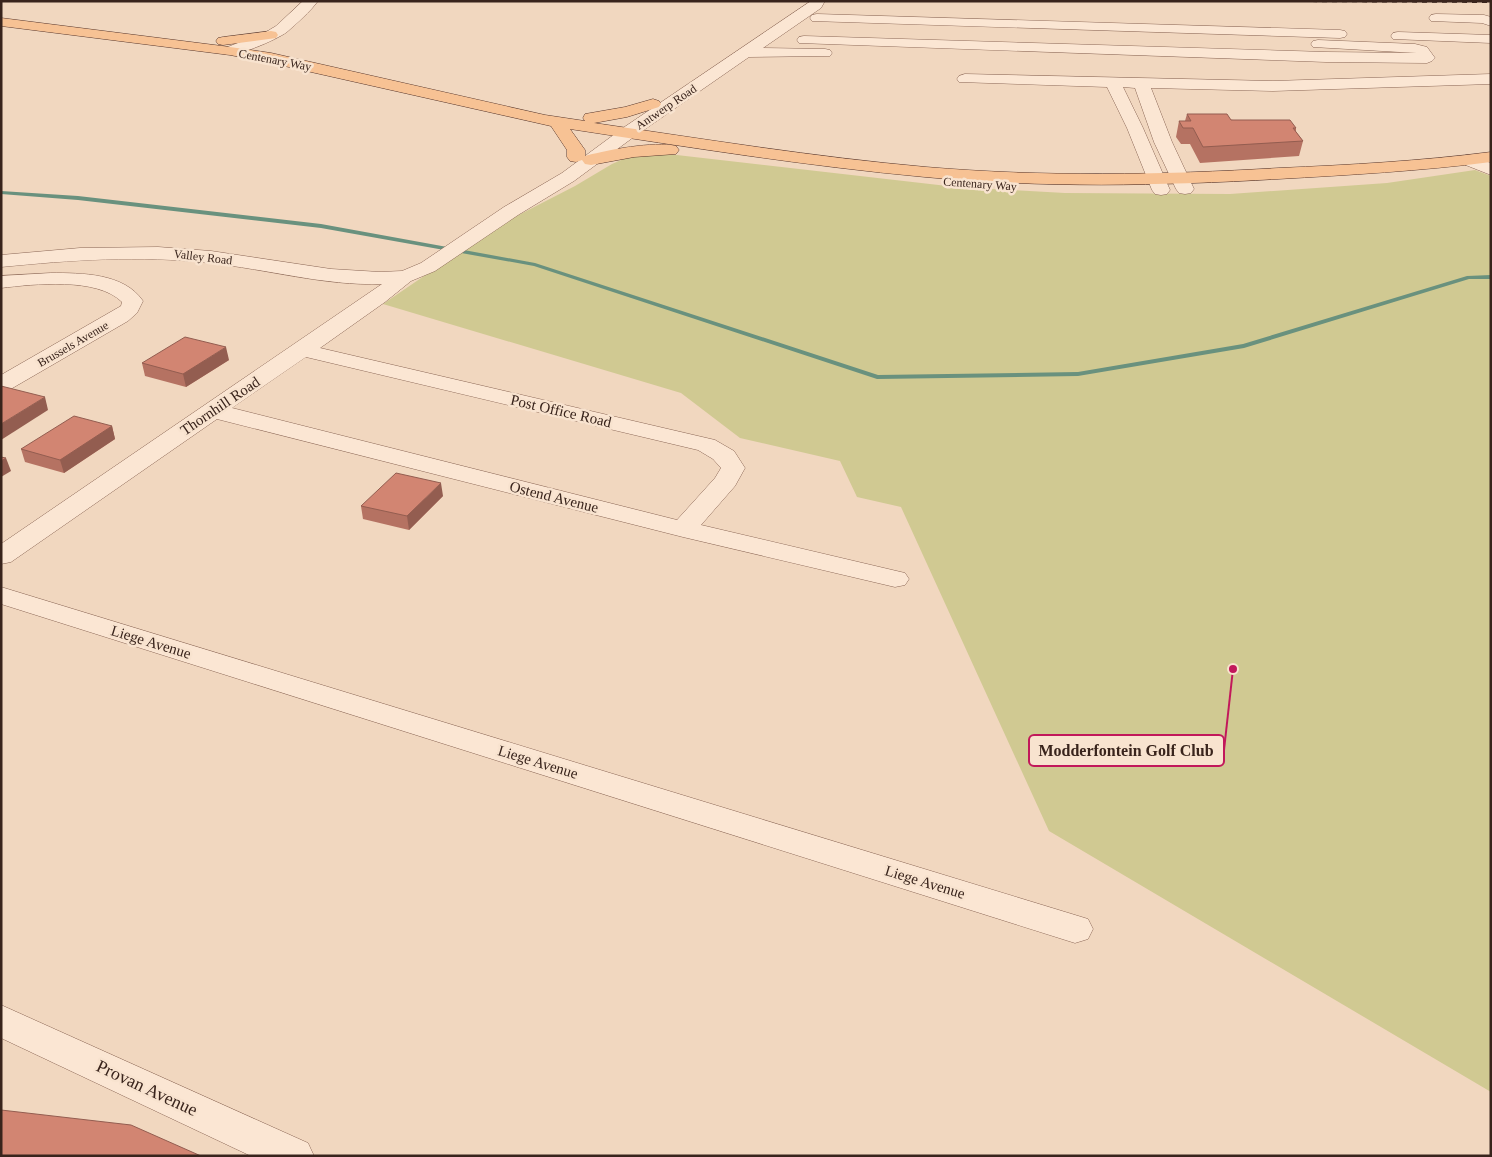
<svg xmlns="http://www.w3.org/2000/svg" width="1492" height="1157" font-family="'Times New Roman',serif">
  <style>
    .green { fill: #d0c992 }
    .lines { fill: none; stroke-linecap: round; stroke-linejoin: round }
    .stream { fill: #69917e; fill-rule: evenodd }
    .minor-casing { stroke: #8b6756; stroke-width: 1 }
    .major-casing { stroke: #58362b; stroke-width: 1 }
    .minor { fill: #fbe6d3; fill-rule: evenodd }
    .major { fill: #f7c294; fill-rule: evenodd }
    .rail { stroke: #39241c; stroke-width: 2; stroke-dasharray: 5 5; stroke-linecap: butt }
    .wall { fill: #b57262 }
    .shaded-wall { fill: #935d50 }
    .building { fill: #d28572; stroke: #935d50 }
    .labels { text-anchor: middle; stroke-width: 5; stroke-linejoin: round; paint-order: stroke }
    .far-street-label { font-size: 12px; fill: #39241c; stroke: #f8e3cf }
    .street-label { font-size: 15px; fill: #39241c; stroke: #f8e3cf }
    .near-street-label { font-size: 18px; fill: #39241c; stroke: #f8e3cf }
    .leader { fill: none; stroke: #c2185b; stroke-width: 2 }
    .callout-dot { fill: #c2185b; stroke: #f8e3cf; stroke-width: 2 }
    .callout { fill: #f8e3cf; stroke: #c2185b; stroke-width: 2 }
    .callout-label { font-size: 16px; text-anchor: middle; font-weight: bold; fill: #39241c }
  </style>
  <rect width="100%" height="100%" fill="#f1d7bf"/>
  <path class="green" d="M668 154 956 187 1065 193 1230 194 1387 183 1475 170 1491 176V1092L1049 831 901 507 857 497 840 461 740 438 681 393 383 304 499 225 575 186 612 164 630 156Z"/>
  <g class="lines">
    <path class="stream" d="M1 191 78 196 321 224 535 263 878 375 1078 372 1243 344 1467 276 1491 275V279H1469L1244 348 1078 376 877 379 534 266 321 228 78 200 1 194Z"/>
    <defs>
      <g id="minor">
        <path d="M303 1H318C310 12 297 23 287 32 276 40 237 57 225 54L223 51 225 48 266 32 276 26Z"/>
        <path d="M811 1H825L821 8 763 48 825 49 830 50 832 53 830 56 749 57 635 136 574 181 518 215 435 271 411 281 385 302 320 348 715 440 734 451 745 468 735 486 701 525 905 573 909 579 905 585 895 587 683 537 217 419 11 562 1 564V544L382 284C324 286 267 269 209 263 140 255 71 260 1 267V255L80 248 158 247 211 251 331 269 380 272 402 271 421 263 504 207 562 173 623 128ZM306 357 698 450 713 459 721 468 715 478 677 520 232 408Z"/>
        <path d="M817 14 1340 30 1345 31 1347 34 1345 37 1340 38 812 21 810 18 812 15Z"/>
        <path d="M1436 14 1484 15 1491 17V26L1482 23 1431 21 1429 18 1431 15Z"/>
        <path d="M1398 32 1491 35V43L1393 39 1391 36 1393 33Z"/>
        <path d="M804 36 1326 52 1417 53 1313 47 1311 44 1313 41 1318 40 1415 44 1427 47 1435 58 1432 61 1427 63 1326 62 799 43 797 40 799 37Z"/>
        <path d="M965 74 1273 81 1491 74V84L1273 91 1151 88 1172 142 1194 189 1191 193 1185 194 1179 193 1176 189 1154 142 1135 88 1123 87 1143 128 1170 190 1167 194 1161 195 1155 194 1152 190 1127 128 1107 87 959 82 957 79 959 76Z"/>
        <path d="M1469 155 1491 163V175L1463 164 1460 160 1463 156Z"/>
        <path d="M51 273C82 273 124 273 143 301L137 313 128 321 9 390 1 392V375L121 306 122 302C97 277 34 284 1 288V276Z"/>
        <path d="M1 587 1075 915 1088 919 1093 929 1088 939 1075 943 1 604Z"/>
        <path d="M1 1005 308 1143 314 1156H251L1 1038Z"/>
      </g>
      <g id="major">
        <path d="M1 18 230 47 271 53 545 115 585 121 583 118 585 114 625 107 653 99 659 101 661 104 659 107 627 117 594 123C704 139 814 157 926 167 1043 177 1161 175 1279 168 1350 165 1420 161 1491 152V162C1420 171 1349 175 1278 179 1160 186 1042 188 925 177 806 166 688 147 570 129L585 150V156C607 150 654 141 676 146L679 150 676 154 634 157 591 165 585 164 582 160 576 162 570 161 567 157V150L551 126 271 63 230 55 1 26Z"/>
        <path d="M271 31 276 32 278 35 276 38 223 45 218 44 216 41 218 38 223 37Z"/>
      </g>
    </defs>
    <use href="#minor" class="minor-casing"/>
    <use href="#major" class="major-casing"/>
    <use href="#minor" class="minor"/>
    <use href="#major" class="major"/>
    <path class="rail" d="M1292 1 1491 2"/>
  </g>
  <g class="wall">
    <path d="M1187 114 1296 128V132L1303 141 1299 156 1200 163 1190 144H1181L1176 137 1179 121H1185Z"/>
    <path d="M229 360 186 387 145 376 142 363Z"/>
    <path d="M112 426 115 439 64 473 25 462 21 449Z"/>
    <path d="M443 496 409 530 363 519 361 506Z"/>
  </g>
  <g class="shaded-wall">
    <path d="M226 347 229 360 186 387 183 374Z"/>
    <path d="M45 397 48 410 1 440V424Z"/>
    <path d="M112 426 115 439 64 473 60 460Z"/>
    <path d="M6 458 11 471 1 477V461Z"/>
    <path d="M441 483 443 496 409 530 407 516Z"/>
  </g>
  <g class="building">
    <path d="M1187 114H1227L1231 120H1290L1296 128H1293L1303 141 1203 147 1193 128H1183L1179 121H1191Z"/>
    <path d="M185 337 226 347 183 374 142 363Z"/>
    <path d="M1 386 45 397 1 424Z"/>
    <path d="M74 416 112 426 60 460 21 449Z"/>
    <path d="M1 457 6 458 1 461Z"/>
    <path d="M396 473 441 483 407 516 361 506Z"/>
    <path d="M1 1110 131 1125 201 1156H1Z"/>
  </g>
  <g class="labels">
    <g class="far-street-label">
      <text transform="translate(275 60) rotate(11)" y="4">Centenary Way</text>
      <text transform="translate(666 107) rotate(-34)" y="4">Antwerp Road</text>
      <text transform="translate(980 184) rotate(4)" y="4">Centenary Way</text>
      <text transform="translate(203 257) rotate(7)" y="4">Valley Road</text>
      <text transform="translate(73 344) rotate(-30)" y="4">Brussels Avenue</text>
    </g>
    <g class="street-label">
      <text transform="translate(220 406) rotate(-34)" y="5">Thornhill Road</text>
      <text transform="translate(561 411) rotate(13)" y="5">Post Office Road</text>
      <text transform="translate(554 497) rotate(14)" y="5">Ostend Avenue</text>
      <text transform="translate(151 642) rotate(17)" y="5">Liege Avenue</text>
      <text transform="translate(538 762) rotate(17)" y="5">Liege Avenue</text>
      <text transform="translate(925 882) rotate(17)" y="5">Liege Avenue</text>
    </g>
    <g class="near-street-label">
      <text transform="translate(147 1088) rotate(25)" y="6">Provan Avenue</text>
    </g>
  </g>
  <path class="leader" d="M1233 669L1224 750"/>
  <circle class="callout-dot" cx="1233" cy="669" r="5"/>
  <rect class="callout" x="1029" y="735" width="195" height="31" rx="5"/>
  <g class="callout-label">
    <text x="1126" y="756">Modderfontein Golf Club</text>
  </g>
  <rect width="1492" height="1157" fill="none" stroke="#39241c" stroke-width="5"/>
</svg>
